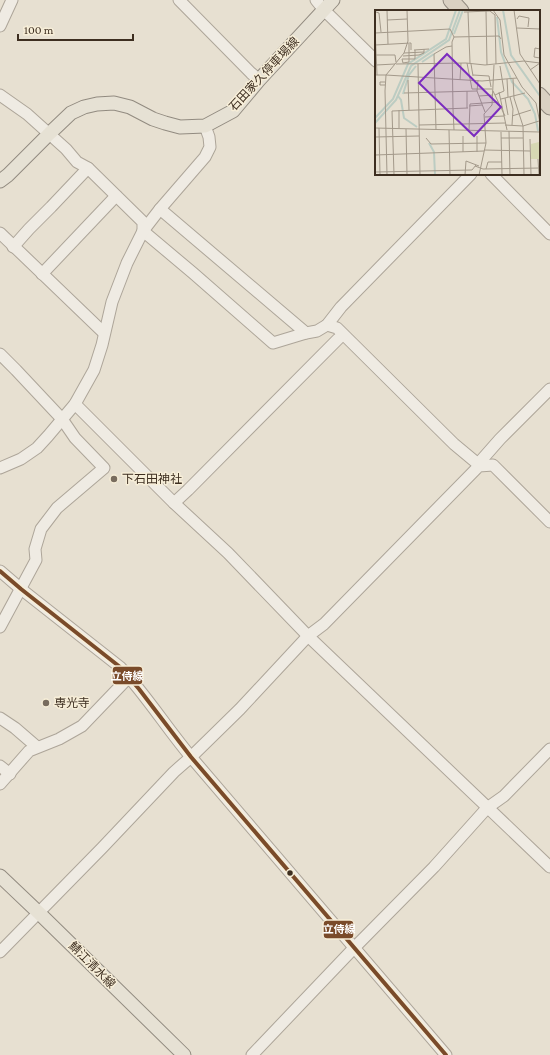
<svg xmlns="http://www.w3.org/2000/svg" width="550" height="1055" font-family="'Crimson Pro','Noto Sans JP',serif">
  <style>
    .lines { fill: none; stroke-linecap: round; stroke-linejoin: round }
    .minor-casing { stroke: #ada599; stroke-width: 13 }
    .major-casing { stroke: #928b80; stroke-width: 15 }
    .highway-casing { stroke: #928b80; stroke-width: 17 }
    .minor { stroke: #efebe3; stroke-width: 11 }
    .major { stroke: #e6e1d4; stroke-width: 13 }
    .highway { stroke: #dad1c2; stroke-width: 15 }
    .bus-1-casing { stroke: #f7eed8; stroke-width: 7 }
    .bus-1 { stroke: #7a4b2a; stroke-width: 4 }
    .poi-dot { fill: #786c5e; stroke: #f7eed8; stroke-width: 1.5 }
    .bus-dot { fill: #3d2e20; stroke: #f7eed8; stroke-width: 1.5 }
    .labels { text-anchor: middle; stroke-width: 3; stroke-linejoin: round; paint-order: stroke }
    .street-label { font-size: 12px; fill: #3d2e20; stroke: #f7eed8 }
    .poi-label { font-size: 12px; fill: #3d2e20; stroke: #f7eed8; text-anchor: start }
    .inset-river { fill: none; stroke: #bcccc2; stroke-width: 2 }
    .inset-road { fill: none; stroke: #a3998a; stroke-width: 1 }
    .view { fill: #7b2cbf; fill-opacity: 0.15; stroke: #7b2cbf; stroke-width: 2 }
    .inset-edge { fill: none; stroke: #3d2e20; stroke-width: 2 }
    .line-badge { stroke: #f7eed8; stroke-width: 1.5 }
    .badge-label { font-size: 11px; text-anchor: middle; font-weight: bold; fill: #fff }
  </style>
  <rect width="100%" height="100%" fill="#e7e0d1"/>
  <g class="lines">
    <defs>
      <g id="minor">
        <path d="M179 0 251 73 259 80"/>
        <path d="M316 0 324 10 376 61"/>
        <path d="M0 26 12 0"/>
        <path d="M0 95 27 114 66 149 77 162 88 168 143 222V231L193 273 273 343 306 333 317 331 327 325 341 307 471 174"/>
        <path d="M491 174 550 234"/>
        <path d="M160 209 306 333"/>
        <path d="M0 233 104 333"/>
        <path d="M13 247 29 229 51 207 88 168"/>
        <path d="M42 274 116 196"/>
        <path d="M327 325 337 328 454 444 478 464 479 466"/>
        <path d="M0 354 16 370 62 419 75 438 104 468 57 508 41 529 35 549 36 560 0 627"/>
        <path d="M75 404 174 503 228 553 308 636 550 867"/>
        <path d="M478 464 500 439 550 389"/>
        <path d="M0 468 21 459 37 448 48 436 75 404 94 370 102 345 112 302 127 263 143 231 160 209 205 157 210 147 209 137 205 126"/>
        <path d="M174 503 188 490 338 339 343 335"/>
        <path d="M0 571 21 589 120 667C146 695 166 727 191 757L446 1055"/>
        <path d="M0 718 15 728 37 747"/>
        <path d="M0 766 10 774"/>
        <path d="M0 784 29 751 59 739 82 726 129 677"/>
        <path d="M0 952 102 848 174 772 191 757 240 709 308 636 324 624 479 466 493 465 550 522"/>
        <path d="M252 1055 354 948 434 867 487 808 504 796 550 749"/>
      </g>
      <g id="major">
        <path d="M0 181 8 175 50 133 71 113 84 107 97 104 114 103 130 107 153 119 165 123 180 127 205 126 233 111 259 80 333 0"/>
        <path d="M0 876 39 913 184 1055"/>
      </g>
      <g id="highway">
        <path d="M451 0 461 11"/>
        <path d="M539 95 550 107"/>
      </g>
    </defs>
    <use href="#minor" class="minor-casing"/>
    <use href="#major" class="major-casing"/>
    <use href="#highway" class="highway-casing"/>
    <use href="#minor" class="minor"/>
    <use href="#major" class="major"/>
    <use href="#highway" class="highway"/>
    <defs>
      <path id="bus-1" d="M0 571 21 589 120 667 139 689 191 757 446 1055"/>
    </defs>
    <use href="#bus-1" class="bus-1-casing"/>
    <use href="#bus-1" class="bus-1"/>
  </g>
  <g class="poi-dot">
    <circle cx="114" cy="479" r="4"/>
    <circle cx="46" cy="703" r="4"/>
  </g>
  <circle class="bus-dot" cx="290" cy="873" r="3.5"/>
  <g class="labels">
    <g class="street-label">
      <text transform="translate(264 74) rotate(-47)" y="4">石田家久停車場線</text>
      <text transform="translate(92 965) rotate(45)" y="4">鯖江清水線</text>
    </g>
    <g class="poi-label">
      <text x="122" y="483">下石田神社</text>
      <text x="54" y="707">専光寺</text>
    </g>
  </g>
  <g transform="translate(375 10)">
    <rect width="165" height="165" fill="#e7e0d1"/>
    <path d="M164 132 165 149H156V134Z" fill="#d6d7b3"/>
    <path class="inset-river" d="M128 0 136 45 165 86M122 7 126 42 137 72 153 89 160 104 163 121M79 24 88 0M47 52 59 44M28 84 34 65 41 56M23 86 26 90 29 108 42 117M0 108 18 89 33 54 71 29 81 0M0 113 21 90 36 56 74 30 85 0M54 133 59 142 60 165"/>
    <path class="inset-road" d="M12 0 13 34M118 0 125 10 129 45 147 77 161 93 165 113M139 0 145 44 165 74M111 1 112 55M1 2 4 3 6 22M89 2 115 1 120 5 121 54M93 2 95 53M142 9 144 6 154 8 153 17M12 10 32 9M0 18 2 65M142 18 165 19M0 23 75 19 79 27 124 26 126 29M34 34V52L28 53 27 49H40V40M0 35 36 33V40M165 39 160 38 159 47 165 48M39 40 54 39M29 43 49 42M0 45H20L21 52M28 46 44 45 49 43V39M92 53 97 79H117M21 54 91 53 110 55 149 51 165 53M43 54 45 165M96 54 98 66M1 55 20 54M155 60 165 53M0 65H11L29 43 33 31 32 0M98 65 114 66 116 77M132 69 133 87M138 69 139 88 148 116 149 165M33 70 34 100M85 70 86 53M103 70 102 81 110 102M10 75H5V72H10M92 81V98M118 81 130 106M124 82 132 120M29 83 102 81M120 85 129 81 125 56M104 86 118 85M135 87 138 99 137 115M130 88 133 105M126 89 150 83M94 96 107 95M78 99 77 32 79 27M78 99 79 120M24 100V118M137 106 156 100M110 107 129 106M44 115 130 113M130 115 148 116 164 111M0 118 165 122M4 118 5 165M31 119 32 165M61 120 59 44 71 37 77 36M74 120 75 165M94 120 95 94 123 92M134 121 135 165M126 122 127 165M88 126V142M102 126V142M0 127 44 126M51 128 56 134 111 133M126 128H148M155 129 156 165M109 140 155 141M0 145 109 141M163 149 164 165M100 156 108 159 165 158M111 159 113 152H127M0 162 97 160 101 155M12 165 10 81 11 65 107 71 142 68M19 165 17 101 93 98M90 165 91 151 104 156M104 165 111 133 109 104 117 95 119 55"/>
    <path class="view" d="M72 44 126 97 99 126 44 73Z"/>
    <rect width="165" height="165" class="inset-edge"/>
  </g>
  <g class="line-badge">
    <rect x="112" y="666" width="31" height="19" rx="4" fill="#7a4b2a"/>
    <rect x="323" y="920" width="31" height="19" rx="4" fill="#7a4b2a"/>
  </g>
  <g class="badge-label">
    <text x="127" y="680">立侍線</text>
    <text x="339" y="933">立侍線</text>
  </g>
  <path d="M18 34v6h115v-6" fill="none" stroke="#3d2e20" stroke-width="2"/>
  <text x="24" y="34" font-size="12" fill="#3d2e20" stroke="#f7eed8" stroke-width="3" paint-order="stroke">100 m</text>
</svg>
